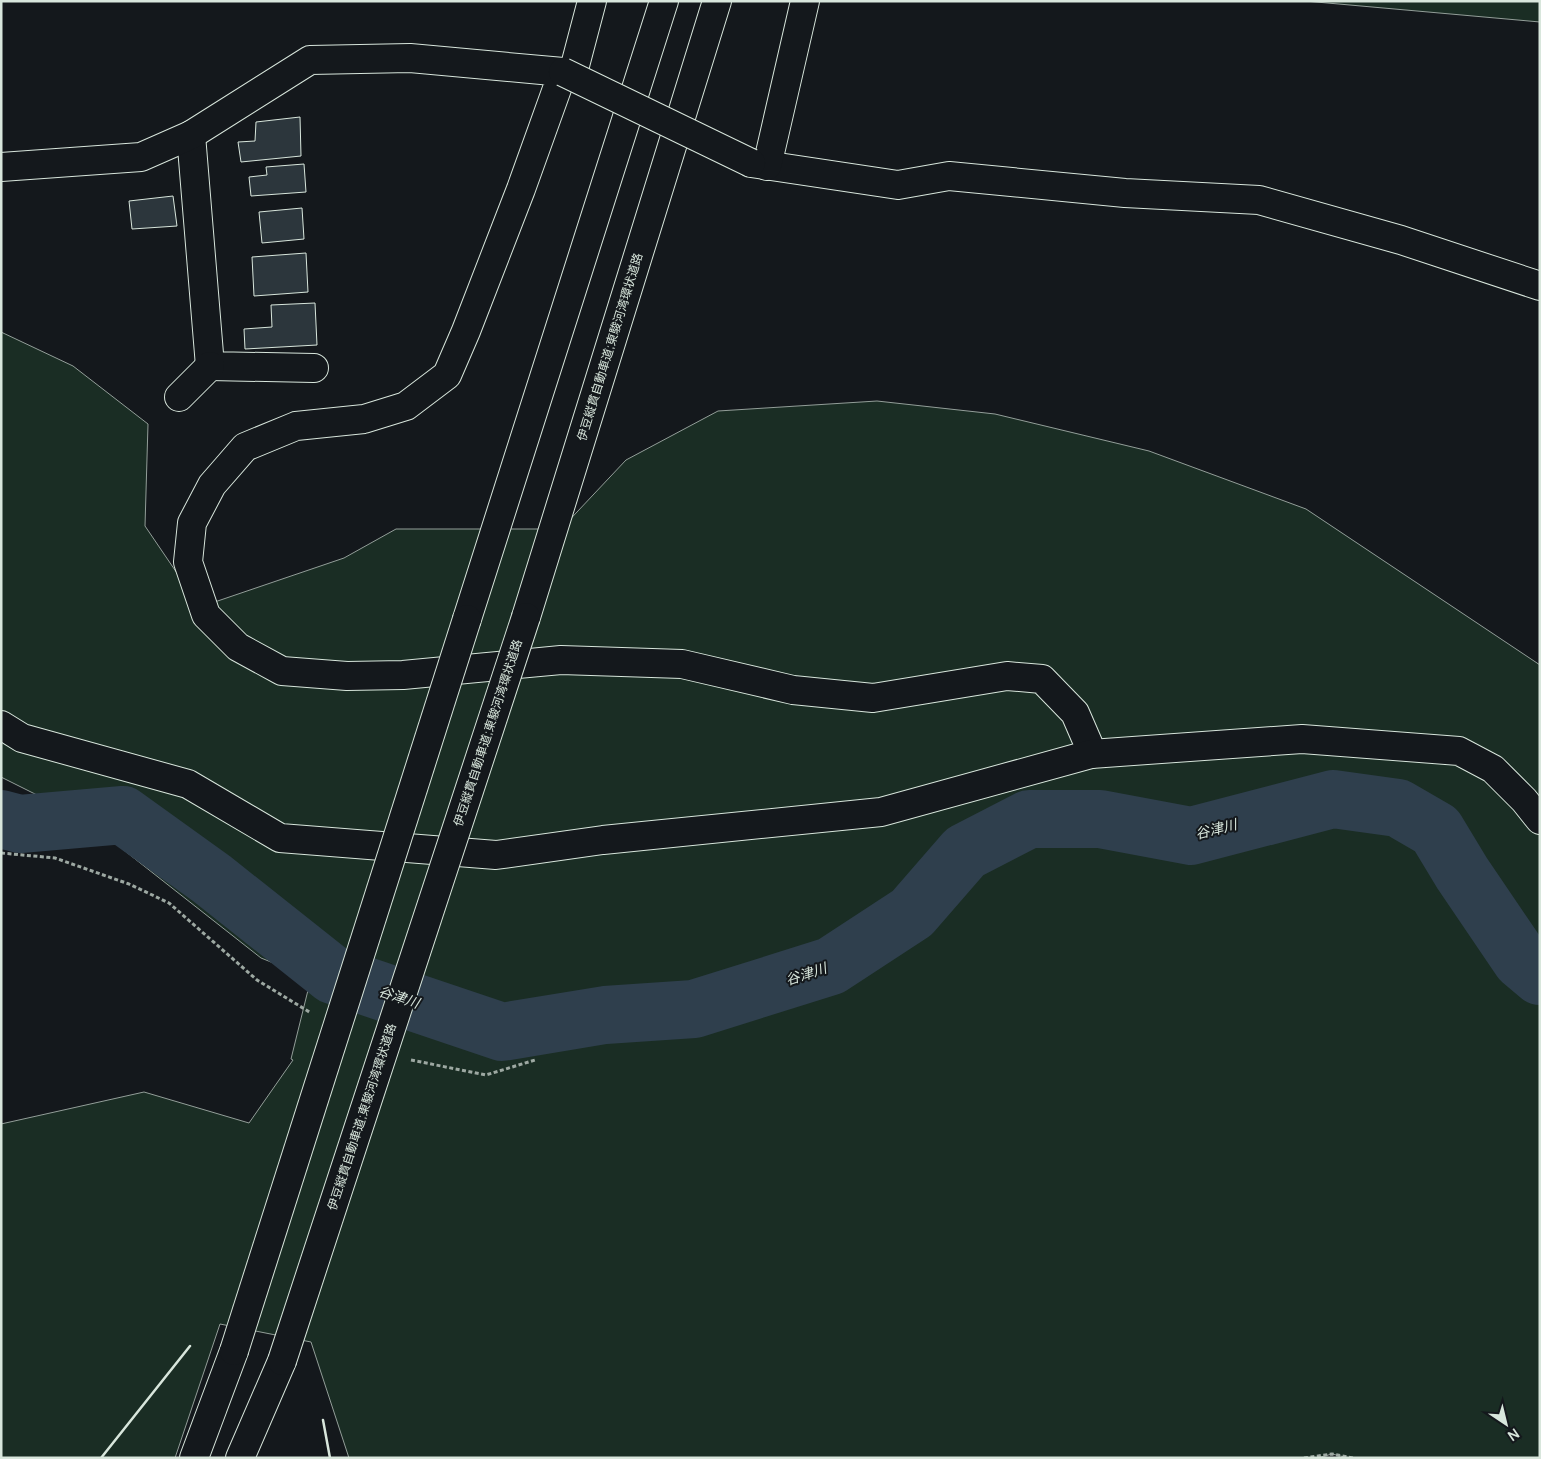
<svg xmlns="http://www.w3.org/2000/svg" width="1541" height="1459" font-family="Manrope,'Noto Sans JP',sans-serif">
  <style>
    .green { fill: #1a2d24; stroke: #939e99 }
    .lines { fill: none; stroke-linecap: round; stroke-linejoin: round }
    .river { stroke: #2f3f4d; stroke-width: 58 }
    .building { fill: #2c363c; stroke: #d8e6dc }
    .street-casing { stroke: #d8e6dc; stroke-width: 30 }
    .highway-casing { stroke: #d8e6dc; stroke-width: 30 }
    .path { stroke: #9da8a2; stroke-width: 3; stroke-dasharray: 4 2.5; stroke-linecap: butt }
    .street { stroke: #14181c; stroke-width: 28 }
    .highway { stroke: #14181c; stroke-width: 28 }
    .street-bridge-casing { stroke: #d8e6dc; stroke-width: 30; stroke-linecap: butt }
    .highway-bridge-casing { stroke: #d8e6dc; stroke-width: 30; stroke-linecap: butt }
    .street-bridge { stroke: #14181c; stroke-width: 28 }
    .highway-bridge { stroke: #14181c; stroke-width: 28 }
    .wall { stroke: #d8e6dc; stroke-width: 2.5 }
    .labels { text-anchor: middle; stroke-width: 4; stroke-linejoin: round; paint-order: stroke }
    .street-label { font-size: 12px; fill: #d8e6dc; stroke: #14181c }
    .water-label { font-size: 14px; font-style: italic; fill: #d8e6dc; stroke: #14181c }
  </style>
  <rect width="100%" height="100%" fill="#14181c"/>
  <g class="green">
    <path d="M1305 1H1540V22Z"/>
    <path d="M1 332 73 366 148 424 145 526 200 607 344 558 396 529H561L626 460 718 411 877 401 995 414 1149 451 1306 509 1540 665V1458H1349L1332 1454 1317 1458H349L311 1342 220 1324 175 1458H1V1124L144 1092 249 1123 293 1060 291 1059 311 978 261 958 83 818 1 777Z"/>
  </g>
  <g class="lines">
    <path class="river" d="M1 819 20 824 123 815 212 879 333 975 502 1032 605 1015 694 1009 831 966 912 913 965 852 1029 819H1100L1191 836 1333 799 1398 808 1436 830 1462 873 1521 960 1540 976"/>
  </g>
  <g class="building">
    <path d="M300 117 301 156 241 162 238 142 255 141 256 122Z"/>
    <path d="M304 164 306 192 251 196 249 177 267 175 266 167Z"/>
    <path d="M173 196 177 226 132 229 129 201Z"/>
    <path d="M302 208 304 239 262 243 259 212Z"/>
    <path d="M306 253 308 292 254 296 252 257Z"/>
    <path d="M315 303 317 345 245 349 244 329 272 327 271 305Z"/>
  </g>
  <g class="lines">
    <defs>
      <g id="street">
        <path d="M572 77 592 1"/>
        <path d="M191 135 210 366 314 368"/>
        <path d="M751 163 898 185 949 176 1125 193 1259 200 1401 240 1540 286"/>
        <path d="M767 166 805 1"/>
        <path d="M1 167 141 157 191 135 310 60 410 58 563 72 521 189 466 331 447 375 406 406 364 419 296 426 245 447 212 485 192 523 188 562 206 615 238 647 282 671 347 676 403 675 561 660 682 664 793 690 873 698 1007 676 1042 679 1075 713 1088 743 1091 754"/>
        <path d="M179 397 210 366"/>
        <path d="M1 725 22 738 188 784 280 838 496 855 603 840 881 812 1091 754 1302 739 1459 751 1493 769 1524 800 1540 820"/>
      </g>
      <g id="highway">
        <path d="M526 617 717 1"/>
        <path d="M467 619 664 1"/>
        <path d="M194 1458 234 1351"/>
        <path d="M240 1458 282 1361"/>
      </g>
    </defs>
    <use href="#street" class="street-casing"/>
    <use href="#highway" class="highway-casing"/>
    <g class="path">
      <path d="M1 853 55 858 129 884 169 903 257 980 311 1013"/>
      <path d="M411 1060 486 1075 535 1060"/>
      <path d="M1304 1458 1332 1454 1353 1458"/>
    </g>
    <use href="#street" class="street"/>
    <use href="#highway" class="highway"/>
    <defs>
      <path id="street-bridge" d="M563 72 751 163"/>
      <g id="highway-bridge">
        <path d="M234 1351 467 619"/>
        <path d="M282 1361 526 617"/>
      </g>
    </defs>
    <use href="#street-bridge" class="street-bridge-casing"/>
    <use href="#highway-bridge" class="highway-bridge-casing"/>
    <use href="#street-bridge" class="street-bridge"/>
    <use href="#highway-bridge" class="highway-bridge"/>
    <g class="wall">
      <path d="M323 1420 330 1458"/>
      <path d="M101 1458 190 1346"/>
    </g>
  </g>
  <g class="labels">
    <g class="street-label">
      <text transform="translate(610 347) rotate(-73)" y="4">伊豆縦貫自動車道;東駿河湾環状道路</text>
      <text transform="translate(488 733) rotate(-72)" y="4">伊豆縦貫自動車道;東駿河湾環状道路</text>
      <text transform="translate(362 1117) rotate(-72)" y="4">伊豆縦貫自動車道;東駿河湾環状道路</text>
    </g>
    <g class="water-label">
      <text transform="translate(1216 829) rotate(-14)" y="5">谷津川</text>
      <text transform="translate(806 974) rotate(-18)" y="5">谷津川</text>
      <text transform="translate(399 997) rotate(18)" y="5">谷津川</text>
    </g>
  </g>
  <rect width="1541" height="1459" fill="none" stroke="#d8e6dc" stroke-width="5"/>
  <g transform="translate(1506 1424) rotate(145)" stroke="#14181c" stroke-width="4" paint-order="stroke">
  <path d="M0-4L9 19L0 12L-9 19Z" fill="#d8e6dc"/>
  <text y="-8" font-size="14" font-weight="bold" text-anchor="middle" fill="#d8e6dc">N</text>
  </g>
</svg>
